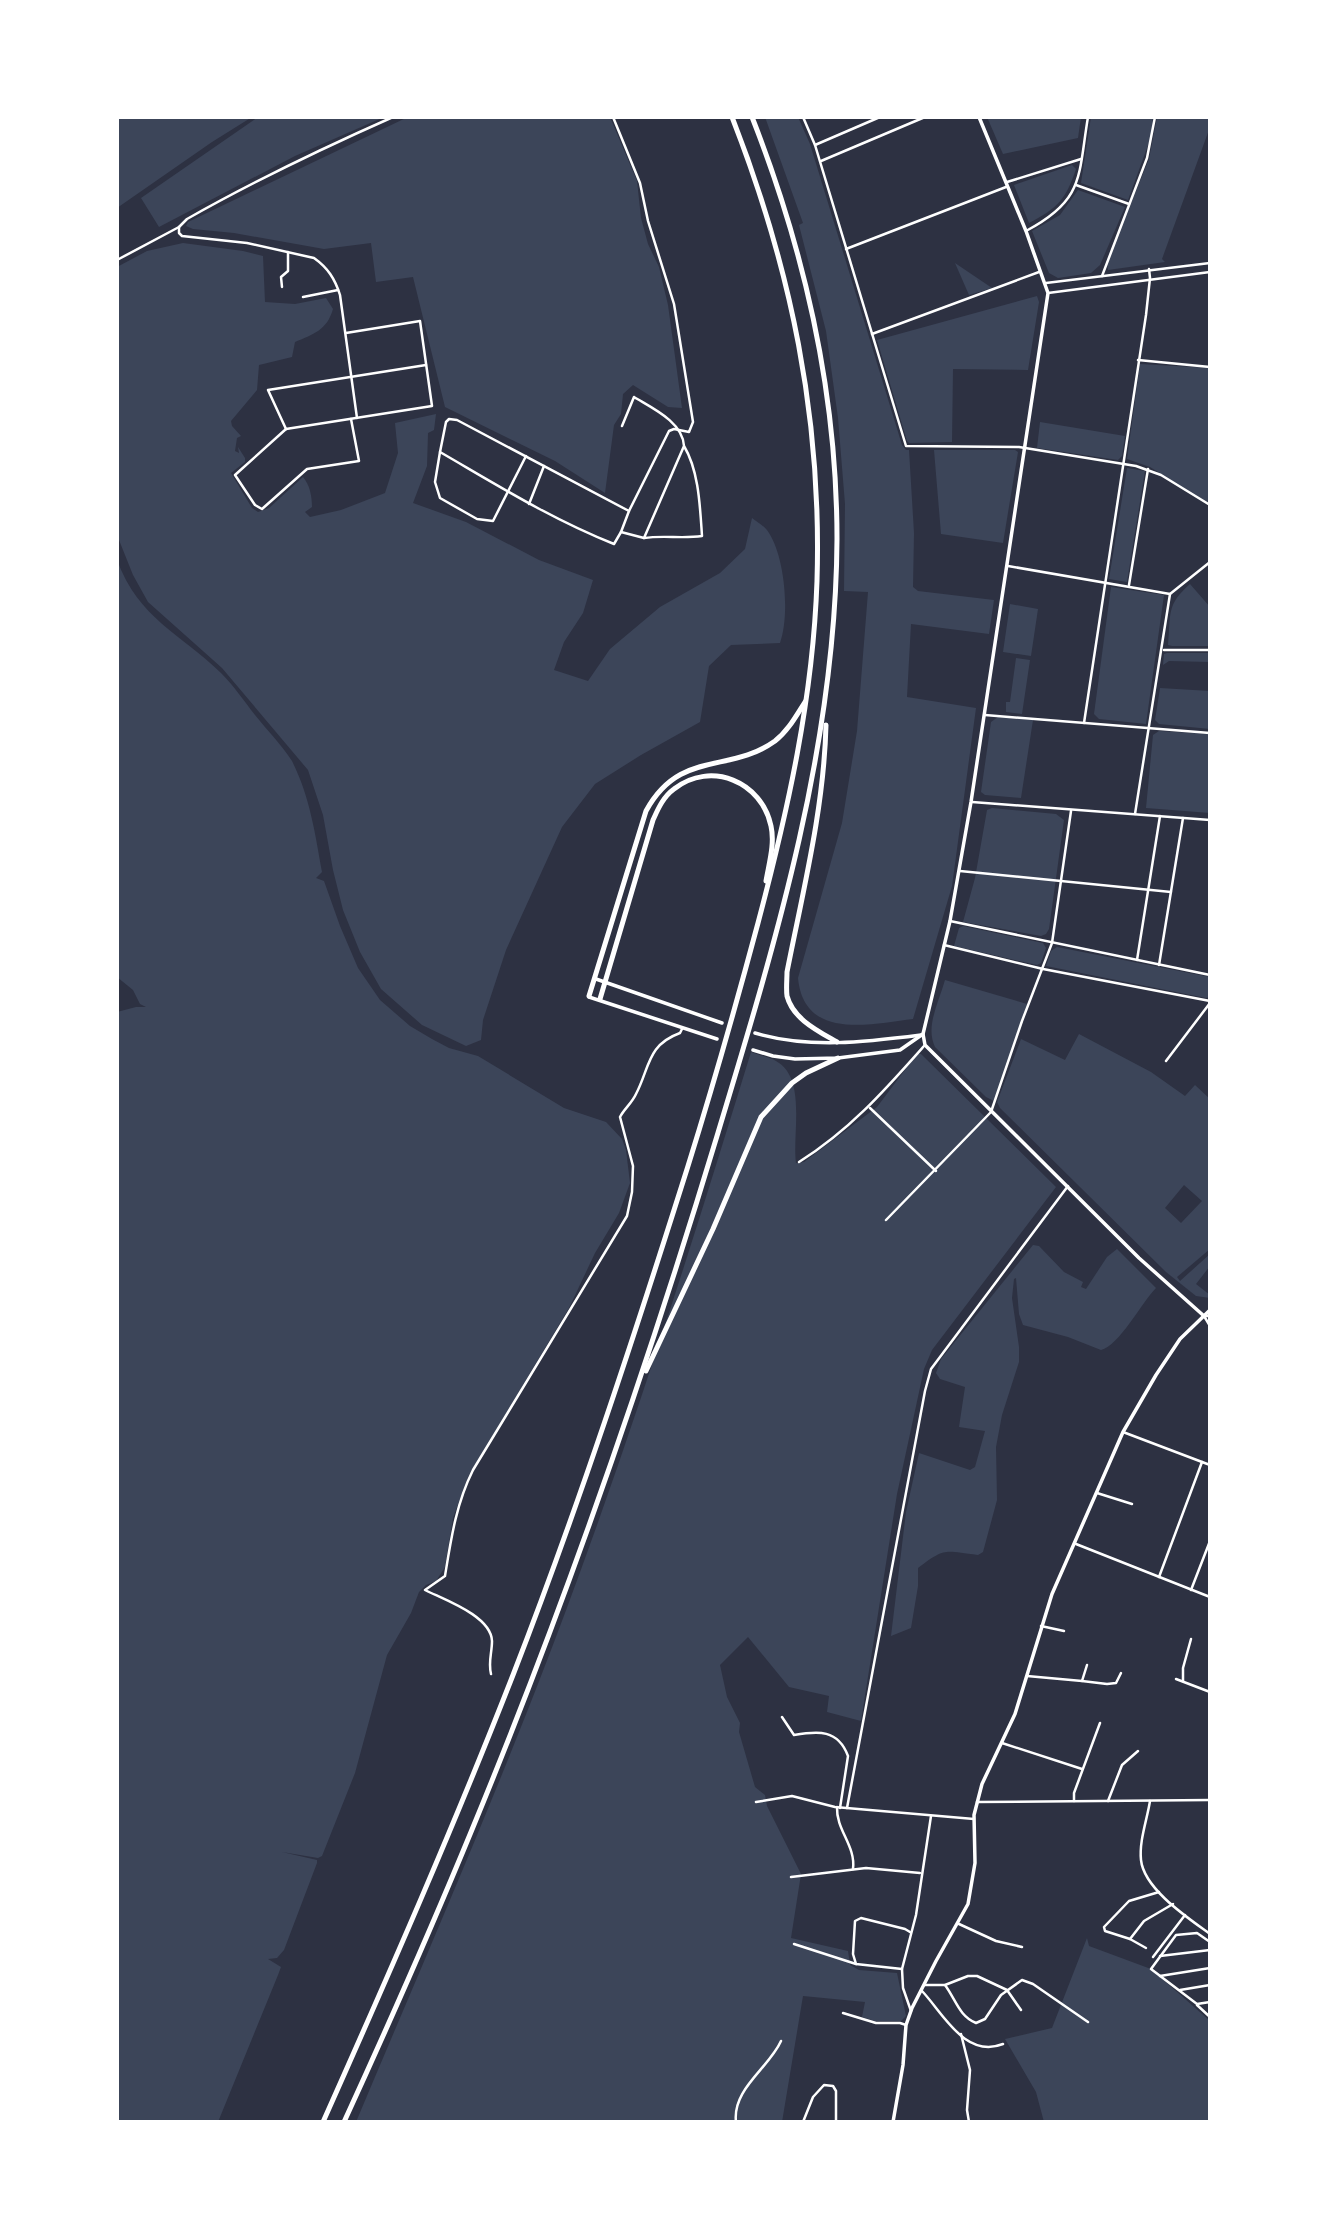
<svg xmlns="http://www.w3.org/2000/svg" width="1327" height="2239" font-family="'IBM Plex Sans',sans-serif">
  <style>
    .green { fill: #3c4559; fill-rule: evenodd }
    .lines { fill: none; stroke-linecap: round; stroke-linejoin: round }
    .minor { stroke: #fff; stroke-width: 2.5 }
    .tertiary { stroke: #fff; stroke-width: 3.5 }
    .motorway { stroke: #fff; stroke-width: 5 }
  </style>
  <rect width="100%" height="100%" fill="#2d3142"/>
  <g class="green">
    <path d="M117 117H252L212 142 117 208Z"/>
    <path d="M258 117H384L295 156 159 227 141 198Z"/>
    <path d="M408 117H610L637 181 641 218 648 244 659 267 668 305 682 408 668 407 633 385 623 394 621 414 614 425 605 493 555 461 445 407 413 277 376 282 371 243 324 249 234 233 193 229 186 226 188 222Z"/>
    <path d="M765 117H798L810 144 902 445 906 450H909L914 533 913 587 918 591 994 600 989 634 911 624 907 697 976 708 952 886 913 1019C871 1024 804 1041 798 978L842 823 857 731 868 592 844 591 845 504 838 418 826 331 799 225 803 223Z"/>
    <path d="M987 117H1081L1078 138 1003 154Z"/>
    <path d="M1091 117H1153L1151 137 1128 200 1081 183Z"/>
    <path d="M1157 117H1210V127L1162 259 1165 262 1108 270 1107 262 1149 159Z"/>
    <path d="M1072 165 1076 169C1066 199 1058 208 1029 223L1014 185Z"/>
    <path d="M1078 190 1125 207 1100 265 1091 273 1058 278 1049 273 1032 231 1060 215Z"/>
    <path d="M183 243 243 251 263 256 265 302 295 304 326 298 333 309C327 330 314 334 295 342L292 357 259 365 257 390 231 421 232 426 241 436 237 438 235 451 239 453 238 447 245 458V462L231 473 252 508 258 512 269 508 303 477C310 485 312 497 312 507L305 512 310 517 341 510 385 493 398 453 395 423 436 414 434 430 428 433 427 466 413 503 466 522 539 560 593 580 583 613 564 642 554 670 588 681 610 649 660 607 720 573 745 549 752 518C757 522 766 527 769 533 785 558 790 615 780 643L731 645 709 666 700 722 641 755 595 784 562 827 506 950 483 1020 481 1040 466 1046 422 1025 381 989 360 952 343 910 333 870 323 815 308 770 222 668 148 602 133 575 117 535V267L147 251Z"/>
    <path d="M955 263 992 288 969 295Z"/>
    <path d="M1037 296 1039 302 1028 370 953 369 952 442 909 443 907 441 877 340Z"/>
    <path d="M1140 364 1210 368V504L1150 467 1127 459Z"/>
    <path d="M1040 422 1125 436 1122 456 1118 460 1037 448Z"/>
    <path d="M934 450H1015L1018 452 1003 543 941 534Z"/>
    <path d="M1127 468 1145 471 1127 582 1109 579Z"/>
    <path d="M117 560C139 619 180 633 221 673 234 686 244 701 255 715 267 730 281 744 292 761 310 797 315 833 322 872L316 878 324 881 340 926 358 968 380 1000 410 1026 432 1039 449 1048 478 1056 564 1108 606 1122 622 1139 626 1150 630 1183 619 1213 595 1253 569 1308 468 1477 453 1518 445 1567 436 1581 426 1585 419 1592 411 1613 387 1655 355 1773 322 1856 318 1858 282 1852 317 1860V1863L284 1950 277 1958 268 1959 281 1967 278 1975 218 2122H117V1012L136 1007H146L140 1004 133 990 117 977Z"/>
    <path d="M1190 584 1210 607V646H1172L1168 645C1171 614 1166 605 1190 584Z"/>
    <path d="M1111 587 1164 595 1146 724 1099 719 1094 714Z"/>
    <path d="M1010 604 1038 609 1031 656 1003 652Z"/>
    <path d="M1167 653H1210V662L1169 661 1163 665 1164 654Z"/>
    <path d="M1016 658 1030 660 1022 714 1006 712V702H1010Z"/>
    <path d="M1160 688 1210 691V729L1159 724 1155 720Z"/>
    <path d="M998 717 1033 720 1021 798 985 795 981 792 991 722Z"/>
    <path d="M1159 731 1210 734V813L1146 808 1153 735Z"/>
    <path d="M992 808 1056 814 1064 820 1049 929 1046 934 1041 936 963 922 975 878 987 810Z"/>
    <path d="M963 926 1043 943 1046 948 1041 963 1037 965 954 946 959 928Z"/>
    <path d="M1057 947 1210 977V997L1206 998 1046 966 1051 951Z"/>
    <path d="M945 980 1027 1004 994 1101 986 1097 935 1047C925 1026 939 1002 945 980Z"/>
    <path d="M1079 1034 1151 1072 1185 1096 1195 1085 1210 1099V1249L1177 1277 1180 1281 1210 1254V1266L1196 1284 1210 1295V1298L1196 1296 1166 1272 1000 1108 997 1102 1021 1039 1065 1060ZM1184 1185 1202 1201 1181 1223 1165 1208Z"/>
    <path d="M751 1052C759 1055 769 1057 776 1061 807 1078 792 1134 796 1163L804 1162 877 1107 917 1054H921L1056 1187 932 1350 924 1369 897 1494 861 1721 827 1712 829 1696 789 1687 748 1637 720 1665 727 1697 740 1723 739 1732 755 1787 765 1795 767 1806 801 1874 791 1938 848 1951 850 1965 859 1970 897 1973 906 2016 901 2021H875L862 2017 865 2002 803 1996 782 2122H356C427 1953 501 1785 565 1613 634 1428 693 1241 751 1052Z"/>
    <path d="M1033 1245 1039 1246 1064 1272 1083 1282 1081 1287 1086 1289 1107 1257 1117 1249 1156 1288C1142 1302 1119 1346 1101 1350L1068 1337 1023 1325 1019 1314 1016 1278 1014 1279 1012 1298 1019 1347V1362L1002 1415 996 1447 997 1500 983 1552 978 1555C943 1551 946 1547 918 1568V1586L911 1628 891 1636 906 1512 919 1453 970 1470 975 1467 985 1431 959 1427 965 1387 940 1379 936 1373 941 1359Z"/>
    <path d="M1087 1938 1089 1946 1151 1969 1210 2021V2122H1044L1036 2092 1005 2039 1052 2028Z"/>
  </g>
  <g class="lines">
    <g class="minor">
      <path d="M613 117 640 183 648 221 674 304 693 422 689 432 674 429 669 431 629 511 621 532"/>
      <path d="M803 117 815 145 906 446 1019 447 1136 466 1161 475 1210 505"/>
      <path d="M815 145 880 117"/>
      <path d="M821 161 925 117"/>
      <path d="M1007 182 1081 159"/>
      <path d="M1076 185 1129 204"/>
      <path d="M179 227V233L182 236 247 243 314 258C328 268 335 279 340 295L357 418"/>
      <path d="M1026 231C1085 200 1078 176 1088 117"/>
      <path d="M846 249 1006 187"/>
      <path d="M117 260 179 227 187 219C254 181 323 148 393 117"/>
      <path d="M1102 276 1147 158 1155 117"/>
      <path d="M1046 283 1210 263"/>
      <path d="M282 287 281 277 288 271V252"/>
      <path d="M1048 293 1210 272"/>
      <path d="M303 297 338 290"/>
      <path d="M872 334 1039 272"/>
      <path d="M1138 360 1210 367"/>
      <path d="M622 426 634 397C652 408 683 422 684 446L644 538C664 535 682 539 702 536 700 507 699 471 684 446"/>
      <path d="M286 429 432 406 420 321 346 333"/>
      <path d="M286 429 235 475 255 505 262 509 307 469 359 461 351 419"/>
      <path d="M286 429 268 390 426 365"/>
      <path d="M440 452 435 482 440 498 477 519 493 521 526 456"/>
      <path d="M529 504 544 466"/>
      <path d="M629 511 457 420 449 419 446 422 440 452C497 485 553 520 614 544L621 532 644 538"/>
      <path d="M1008 566 1170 594"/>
      <path d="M1129 585 1148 469"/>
      <path d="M1164 650H1210"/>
      <path d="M985 715 1210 733"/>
      <path d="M1084 723 1146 315 1150 278 1149 269"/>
      <path d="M972 802 1210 820"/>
      <path d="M1135 814 1170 594 1210 562"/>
      <path d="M960 871 1171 892"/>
      <path d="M950 921 1210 975"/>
      <path d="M944 945 1043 969 1210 1001"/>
      <path d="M1137 960 1160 816"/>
      <path d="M1159 965 1183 818"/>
      <path d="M1166 1061 1210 1003"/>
      <path d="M870 1108 936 1171"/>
      <path d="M799 1162C850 1130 885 1090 924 1046"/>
      <path d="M886 1220 991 1112 1022 1021 1052 943 1071 811"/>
      <path d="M1210 1316H1204L1210 1326"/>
      <path d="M1123 1432 1210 1465"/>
      <path d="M1097 1493 1132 1504"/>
      <path d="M1076 1544 1210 1597"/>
      <path d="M1159 1577 1202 1462"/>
      <path d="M1191 1590 1210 1541"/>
      <path d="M1041 1626 1064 1631"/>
      <path d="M491 1674C488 1662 492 1653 492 1641 491 1616 445 1600 425 1590L445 1576C451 1539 456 1504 473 1470L627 1216 632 1192 633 1166 620 1117C624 1109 632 1103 636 1094 650 1067 647 1045 680 1033L682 1029"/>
      <path d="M1027 1676 1082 1681 1087 1665"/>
      <path d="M1176 1679 1210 1692"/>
      <path d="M1082 1681 1107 1684 1116 1683 1121 1673"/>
      <path d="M1183 1681V1668L1191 1639"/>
      <path d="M782 1717 794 1735C818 1731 838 1729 848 1756L840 1808"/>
      <path d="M1002 1743 1082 1769"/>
      <path d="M1074 1801V1793L1100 1723"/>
      <path d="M1108 1801 1122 1765 1138 1751"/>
      <path d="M1150 1801C1147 1820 1139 1841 1141 1860 1144 1889 1188 1918 1210 1934"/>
      <path d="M756 1802 792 1796 835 1807 974 1819"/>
      <path d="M977 1802 1210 1800"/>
      <path d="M837 1807C836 1830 856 1846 853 1869"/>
      <path d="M847 1808 925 1391 931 1369 1068 1186"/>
      <path d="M791 1877 866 1868 920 1873"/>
      <path d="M959 1924 996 1941 1022 1947"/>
      <path d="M1130 1939 1144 1921 1173 1904"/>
      <path d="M1210 1942 1197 1933 1176 1935 1151 1969 1197 2004 1210 2002"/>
      <path d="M794 1944 856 1964"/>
      <path d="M1146 1948 1130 1939 1105 1931 1104 1927 1129 1901 1159 1892"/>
      <path d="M1160 1956 1210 1950"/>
      <path d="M1153 1957 1185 1915"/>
      <path d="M902 1969 856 1964 853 1954 855 1921 861 1918 905 1929 910 1932"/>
      <path d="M1160 1976 1210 1968"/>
      <path d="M924 1985H945L968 1976H977L1007 1990 1021 2010"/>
      <path d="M945 1985C956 2000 959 2016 976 2023L985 2019 1001 1995 1022 1980 1033 1984 1088 2022"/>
      <path d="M1180 1990 1210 1985"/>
      <path d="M922 1991C943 2013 965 2059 1003 2044"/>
      <path d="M1197 2005 1210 2017"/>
      <path d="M911 2011 903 1988 902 1969 916 1915 931 1816"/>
      <path d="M843 2013 876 2023H900L906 2025"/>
      <path d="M961 2034 970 2070 967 2110 969 2122"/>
      <path d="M736 2122C732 2089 769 2068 781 2041"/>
      <path d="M803 2122 813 2097 824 2085 833 2086 836 2091V2122"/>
    </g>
    <g class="tertiary">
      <path d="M979 117 1026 231 1048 293 971 802 950 921 923 1034 925 1045 1139 1258 1204 1316"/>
      <path d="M596 979 722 1023"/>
      <path d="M589 997 717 1039"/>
      <path d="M755 1033C809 1049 866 1042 921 1035"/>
      <path d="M753 1050 773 1056 795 1059 838 1058 900 1050 923 1034"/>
      <path d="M893 2122 903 2065 906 2025 912 2008 936 1961 968 1904 975 1863 974 1815 982 1784 1015 1714 1052 1594 1123 1432 1156 1375 1180 1339 1210 1310"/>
    </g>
    <g class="motorway">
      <path d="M826 725C824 808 803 891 787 972 787 979 786 989 787 996 793 1019 818 1031 837 1042"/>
      <path d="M589 996 646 811C680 749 729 774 775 741 788 731 796 716 805 702"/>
      <path d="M600 999 653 820C658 809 663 797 674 789 711 760 762 782 771 826 775 844 769 863 766 881"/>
      <path d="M646 1371 713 1229 761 1117 792 1083 806 1073 838 1058"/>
      <path d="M323 2122C389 1974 454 1826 513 1675 578 1508 634 1337 688 1166 713 1086 736 1005 758 923 788 810 813 698 817 581 822 418 791 268 732 117"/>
      <path d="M344 2122C388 2026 431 1929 471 1832 565 1605 646 1371 717 1136 776 941 836 744 837 539 837 393 805 252 752 117"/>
    </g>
  </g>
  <rect width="1327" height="2239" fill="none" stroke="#ffffff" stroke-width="238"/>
</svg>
